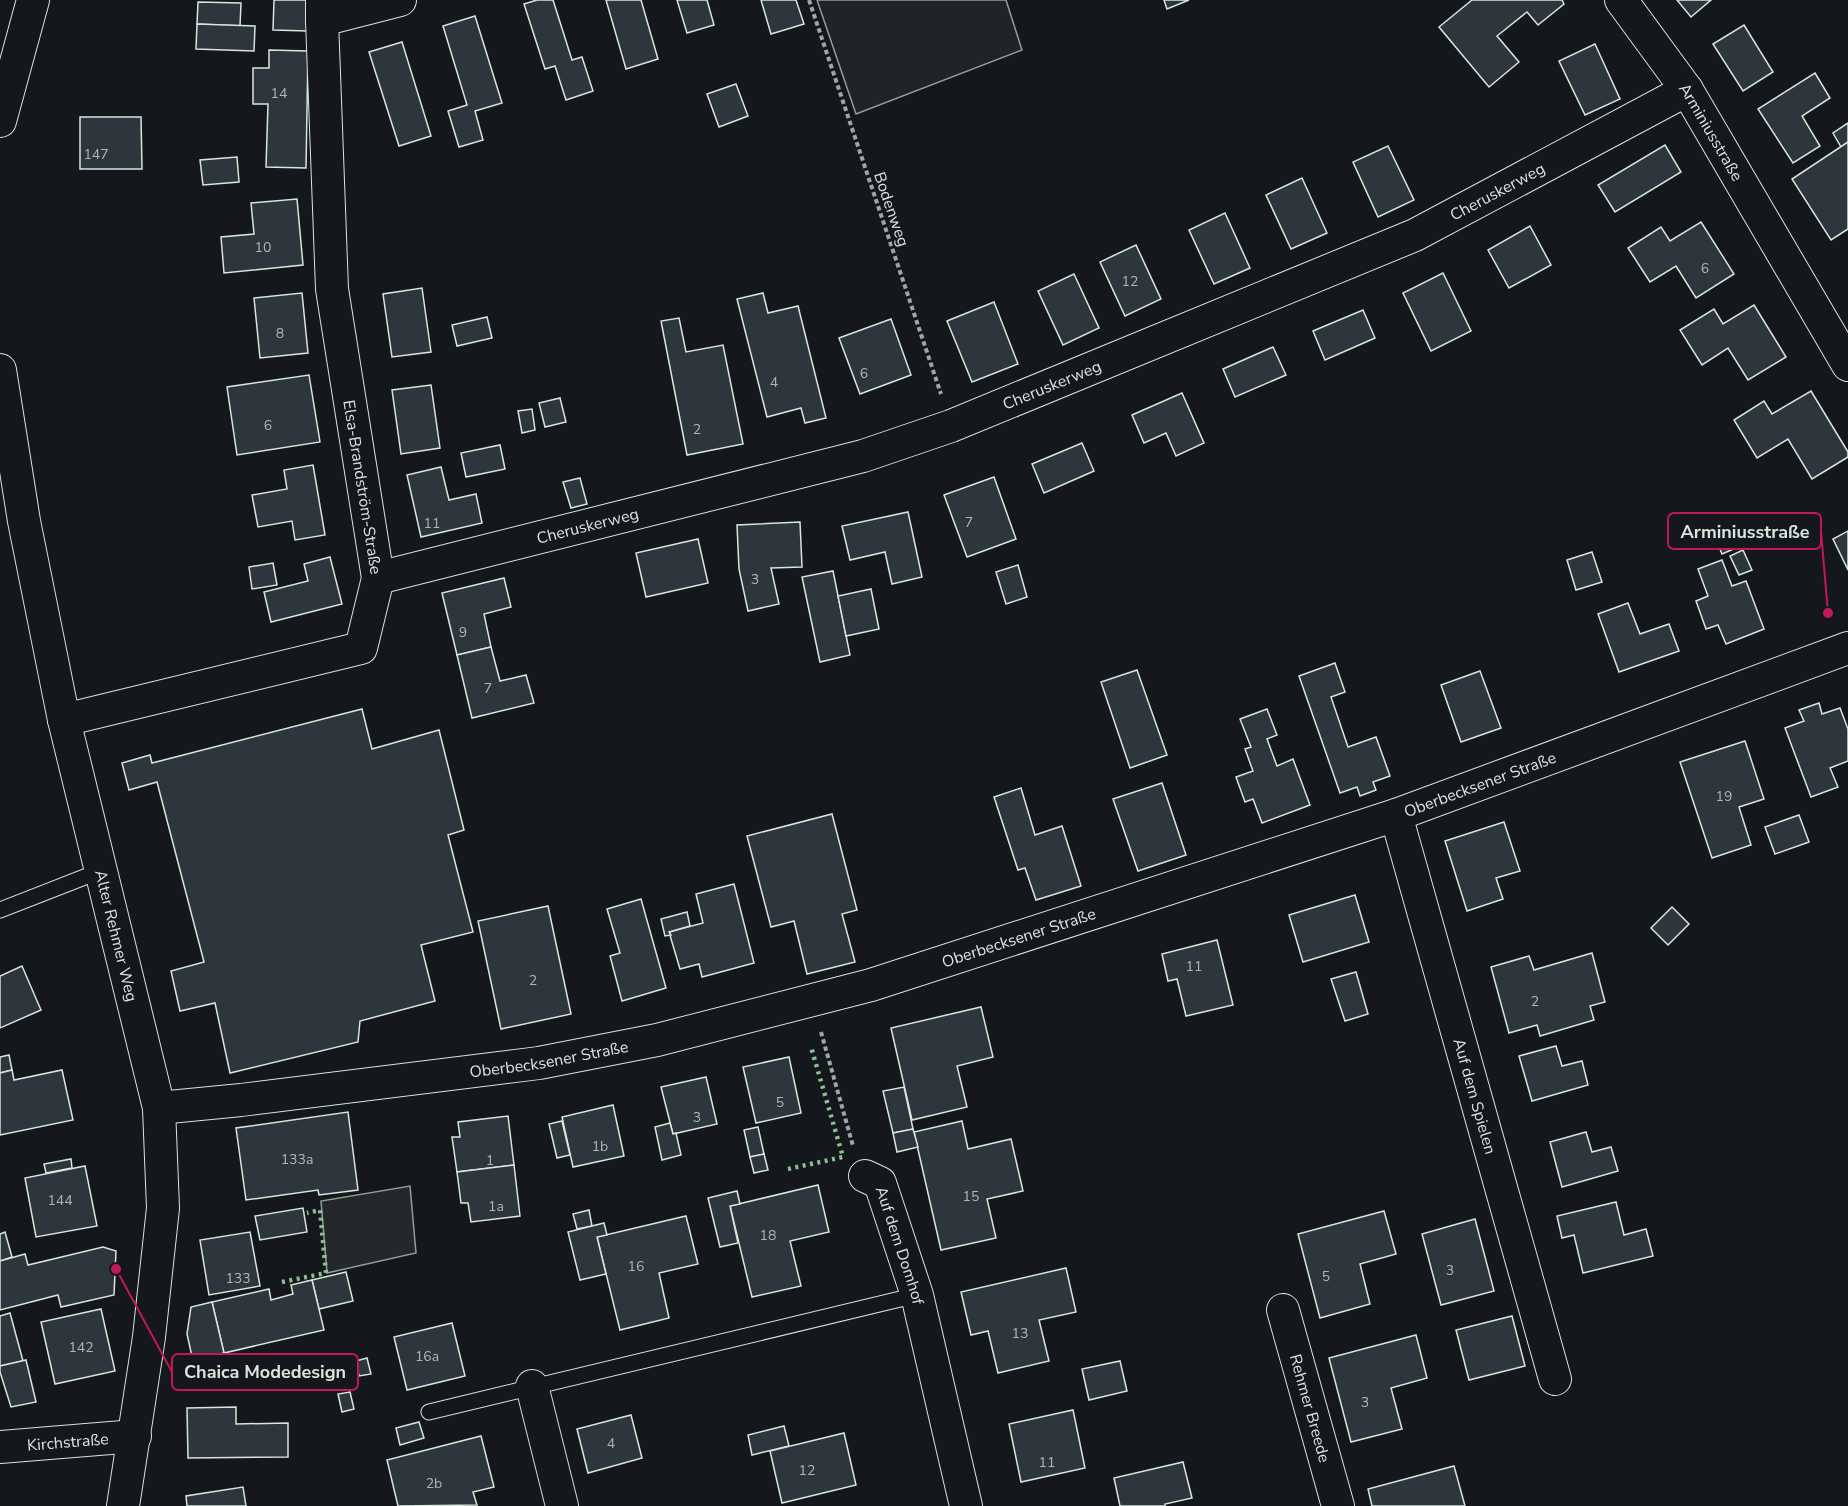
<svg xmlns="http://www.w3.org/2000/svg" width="1848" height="1506" font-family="'Nunito Sans',sans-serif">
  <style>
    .green { fill: #202428; stroke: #939e99; stroke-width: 1.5 }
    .parking { fill: #24282b; stroke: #939e99; stroke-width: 1.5 }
    .building { fill: #2c363c; stroke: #d8e6dc; stroke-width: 1.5 }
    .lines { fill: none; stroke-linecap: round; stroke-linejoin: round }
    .service-casing { stroke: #d8e6dc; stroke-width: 17 }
    .minor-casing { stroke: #d8e6dc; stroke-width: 34 }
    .path { stroke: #9da8a2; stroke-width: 4; stroke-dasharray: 4.5 3; stroke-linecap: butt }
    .service { stroke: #14181c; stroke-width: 15 }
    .minor { stroke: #14181c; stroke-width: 32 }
    .hedge { stroke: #8ac095; stroke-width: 4.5; stroke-dasharray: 3 4.5; stroke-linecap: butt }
    .labels { text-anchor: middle; stroke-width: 4.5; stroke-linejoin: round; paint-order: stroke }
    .number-label { font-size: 14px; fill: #adbab4 }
    .street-label { font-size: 16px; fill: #d8e6dc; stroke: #14181c }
    .leader { fill: none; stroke: #c2185b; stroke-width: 2 }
    .callout-dot { fill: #c2185b; stroke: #14181c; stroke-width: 2 }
    .callout { fill: #14181c; stroke: #c2185b; stroke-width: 2 }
    .callout-label { font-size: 18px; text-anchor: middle; font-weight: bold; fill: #d8e6dc }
  </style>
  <rect width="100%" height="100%" fill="#14181c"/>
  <path class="green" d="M817 0H1006L1022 50 856 114Z"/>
  <path class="parking" d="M410 1186 416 1253 327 1273 321 1201Z"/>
  <g class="building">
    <path d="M274 0H309L308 31 273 30Z"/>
    <path d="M537 0H553L572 60 582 57 593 91 566 100 555 66 545 69 524 4Z"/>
    <path d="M606 0H641L658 59 626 69Z"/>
    <path d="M677 0H707L714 25 687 33Z"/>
    <path d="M761 0H796L804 24 771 34Z"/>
    <path d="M1164 0H1189L1167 9Z"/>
    <path d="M1472 0H1562L1564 4 1538 25 1527 12 1497 36 1519 62 1489 87 1439 27Z"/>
    <path d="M1677 0H1711L1691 17Z"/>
    <path d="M198 2 241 3 240 26 197 24Z"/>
    <path d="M475 16 502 103 475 111 483 140 459 147 448 111 467 105 443 26Z"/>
    <path d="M197 24 255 26 254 51 196 49Z"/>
    <path d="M1744 25 1773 72 1743 91 1713 44Z"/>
    <path d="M402 42 431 136 399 146 369 52Z"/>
    <path d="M1595 44 1620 99 1585 115 1559 61Z"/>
    <path d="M269 50 308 51 306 168 266 167 268 104H253V68H269Z"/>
    <path d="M1815 73 1830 98 1802 116 1820 146 1793 163 1758 109Z"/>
    <path d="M736 84 748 116 719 127 707 94Z"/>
    <path d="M80 117H141L142 169H80Z"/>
    <path d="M1848 123V142L1841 147 1833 133Z"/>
    <path d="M1848 142V229L1831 240 1792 179Z"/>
    <path d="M1665 145 1681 172 1615 212 1598 185Z"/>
    <path d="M1388 146 1414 200 1378 217 1353 162Z"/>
    <path d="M237 157 239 182 203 185 200 160Z"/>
    <path d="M1302 178 1327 233 1291 249 1266 195Z"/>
    <path d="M297 199 303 265 224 273 221 237 254 234 251 203Z"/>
    <path d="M1225 213 1250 268 1214 284 1189 230Z"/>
    <path d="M1701 222 1734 274 1696 298 1676 266 1650 282 1628 248 1661 227 1670 241Z"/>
    <path d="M1530 226 1551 265 1509 288 1488 250Z"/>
    <path d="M1136 245 1161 299 1125 316 1100 262Z"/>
    <path d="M1443 273 1471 331 1431 351 1403 293Z"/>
    <path d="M1074 274 1099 328 1063 345 1038 291Z"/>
    <path d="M422 288 431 352 392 357 383 294Z"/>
    <path d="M302 293 308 353 260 358 254 298Z"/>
    <path d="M763 293 768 313 798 306 826 418 805 423 801 408 767 417 737 299Z"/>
    <path d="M994 302 1018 364 972 382 947 321Z"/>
    <path d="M1754 305 1786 357 1748 380 1728 348 1702 365 1680 330 1714 309 1723 324Z"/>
    <path d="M1363 310 1375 338 1325 360 1313 331Z"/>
    <path d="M487 317 492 338 457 346 452 325Z"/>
    <path d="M679 318 686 352 723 345 743 444 687 455 661 321Z"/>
    <path d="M891 319 911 375 860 394 839 338Z"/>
    <path d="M1273 347 1286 375 1235 397 1223 369Z"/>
    <path d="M309 375 320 442 237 455 227 387Z"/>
    <path d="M431 385 440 448 401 454 392 390Z"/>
    <path d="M1811 391 1848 452V457L1812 479 1788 439 1757 458 1734 420 1764 401 1772 414Z"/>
    <path d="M1182 393 1204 443 1176 456 1166 433 1144 443 1132 415Z"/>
    <path d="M560 398 566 422 545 427 539 403Z"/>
    <path d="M532 409 535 430 522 433 518 411Z"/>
    <path d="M1082 443 1094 471 1044 493 1032 464Z"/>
    <path d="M500 445 505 469 466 477 461 453Z"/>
    <path d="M313 465 325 535 295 540 292 521 258 527 252 495 287 489 284 470Z"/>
    <path d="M441 467 449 500 476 494 482 523 421 537 407 475Z"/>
    <path d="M994 477 1016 539 967 557 944 495Z"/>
    <path d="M580 478 587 504 571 508 563 482Z"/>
    <path d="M908 512 922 577 892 584 885 552 850 560 842 526Z"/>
    <path d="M800 522 802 567 771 568 779 604 748 611 739 569 737 525Z"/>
    <path d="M1731 531 1738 547 1722 554 1715 537Z"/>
    <path d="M1848 531V570L1833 539Z"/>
    <path d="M698 539 708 583 646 597 636 553Z"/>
    <path d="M1743 550 1752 570 1739 575 1730 556Z"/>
    <path d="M1592 552 1602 582 1576 590 1567 560Z"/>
    <path d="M330 557 342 604 271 622 264 592 308 581 304 564Z"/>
    <path d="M1722 560 1732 586 1746 581 1764 629 1726 644 1718 625 1706 629 1696 601 1708 596 1698 569Z"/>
    <path d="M273 563 277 585 252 589 249 567Z"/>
    <path d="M1018 565 1027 597 1006 604 996 572Z"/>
    <path d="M833 571 850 655 820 662 802 577Z"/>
    <path d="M504 578 511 607 484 614 491 647 457 655 442 593Z"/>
    <path d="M871 589 879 629 846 636 838 596Z"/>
    <path d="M1628 603 1640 634 1669 624 1679 651 1619 672 1598 614Z"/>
    <path d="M491 647 500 681 526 675 534 703 472 718 457 655Z"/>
    <path d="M1335 663 1345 692 1331 697 1348 747 1376 737 1390 776 1373 782 1376 790 1360 796 1357 787 1340 793 1299 676Z"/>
    <path d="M1137 670 1167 755 1130 768 1101 682Z"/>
    <path d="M1480 671 1501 728 1461 742 1441 685Z"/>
    <path d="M1819 703 1822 714 1840 708 1848 729V761L1830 768 1838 787 1811 797 1785 728 1804 721 1799 710Z"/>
    <path d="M362 709 372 749 439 730 464 830 448 835 473 932 421 945 435 1001 360 1021 358 1042 230 1073 215 1003 180 1011 171 971 204 962 157 782 129 790 122 763 150 755 152 763Z"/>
    <path d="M1267 709 1277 735 1267 739 1277 766 1293 759 1310 805 1262 823 1253 799 1245 802 1236 777 1253 771 1245 749 1251 747 1240 719Z"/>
    <path d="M1745 741 1764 799 1739 807 1751 845 1712 858 1680 762Z"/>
    <path d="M1162 783 1186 855 1138 871 1113 799Z"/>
    <path d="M1021 788 1035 835 1062 826 1081 886 1036 900 1025 868 1018 870 994 797Z"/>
    <path d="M832 814 857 910 842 914 855 962 807 974 794 921 771 927 747 836Z"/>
    <path d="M1799 815 1809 842 1775 854 1765 827Z"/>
    <path d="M1504 822 1520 871 1496 878 1503 899 1467 911 1445 841Z"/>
    <path d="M734 884 754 963 702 977 699 964 680 969 669 932 703 923 696 894Z"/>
    <path d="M1355 895 1369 942 1303 962 1289 915Z"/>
    <path d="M641 899 666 988 622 1001 610 956 620 953 607 909Z"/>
    <path d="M548 906 571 1014 501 1029 478 921Z"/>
    <path d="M1672 907 1689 924 1668 945 1651 928Z"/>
    <path d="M687 912 690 926 669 932 671 935 665 936 661 919Z"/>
    <path d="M1217 940 1233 1005 1186 1016 1177 979 1168 981 1162 954Z"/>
    <path d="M1592 953 1605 1002 1590 1006 1594 1020 1540 1036 1537 1025 1509 1033 1491 967 1529 956 1534 970Z"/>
    <path d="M22 966 41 1010 0 1028V976Z"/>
    <path d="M1356 972 1368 1014 1345 1021 1331 979Z"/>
    <path d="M981 1007 993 1057 957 1066 967 1107 912 1120 891 1028Z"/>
    <path d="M1556 1046 1562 1066 1582 1061 1588 1085 1532 1101 1519 1056Z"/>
    <path d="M9 1055 12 1070 0 1073V1057Z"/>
    <path d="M789 1057 801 1113 756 1123 743 1067Z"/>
    <path d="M12 1070 14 1080 62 1070 73 1120 0 1135V1073Z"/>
    <path d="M706 1077 717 1124 673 1134 661 1087Z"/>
    <path d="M904 1087 913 1129 893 1133 883 1091Z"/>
    <path d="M613 1105 624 1156 573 1167 562 1117Z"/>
    <path d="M348 1112 358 1190 319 1195 318 1190 246 1200 236 1128Z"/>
    <path d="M508 1116 514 1165 457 1172 452 1137H460L458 1122Z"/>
    <path d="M562 1121 570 1155 557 1158 549 1124Z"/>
    <path d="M962 1121 968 1149 1011 1139 1023 1191 987 1199 996 1238 941 1250 914 1132Z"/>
    <path d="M670 1123 673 1134 676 1133 681 1155 662 1160 655 1127Z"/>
    <path d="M758 1127 764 1154 750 1157 744 1130Z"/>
    <path d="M913 1129 918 1147 897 1152 893 1133Z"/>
    <path d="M1586 1132 1592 1152 1611 1147 1618 1171 1562 1187 1550 1142Z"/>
    <path d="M764 1154 768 1170 754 1173 750 1157Z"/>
    <path d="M71 1159 72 1168 46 1173 44 1164Z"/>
    <path d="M514 1165 520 1216 471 1222 468 1203H461L457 1172Z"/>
    <path d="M85 1166 97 1226 36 1237 25 1178Z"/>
    <path d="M818 1185 829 1232 790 1241 801 1286 752 1297 730 1206Z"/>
    <path d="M737 1191 740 1204 730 1206 738 1243 720 1247 708 1198Z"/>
    <path d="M1616 1202 1624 1235 1646 1229 1653 1256 1583 1273 1574 1235 1562 1238 1557 1216Z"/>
    <path d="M303 1208 307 1232 260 1240 255 1216Z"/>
    <path d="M589 1210 592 1226 577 1229 573 1214Z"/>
    <path d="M1384 1211 1396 1254 1360 1264 1370 1304 1320 1318 1298 1234Z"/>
    <path d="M686 1216 698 1264 659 1273 669 1318 620 1330 597 1237Z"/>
    <path d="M1475 1219 1494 1291 1441 1305 1422 1234Z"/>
    <path d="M604 1223 607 1235 597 1237 606 1274 580 1280 568 1232Z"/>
    <path d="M5 1232 12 1257 0 1261V1234Z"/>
    <path d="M250 1232 260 1286 209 1295 200 1240Z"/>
    <path d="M103 1247 116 1251 114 1295 61 1307 58 1295 0 1310V1261L25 1254 28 1265Z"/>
    <path d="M1066 1268 1076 1312 1039 1320 1049 1361 998 1373 988 1331 971 1335 961 1292Z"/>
    <path d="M346 1272 353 1301 319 1309 312 1280Z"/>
    <path d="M312 1280 324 1330 224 1353 212 1302 269 1289 271 1300 293 1294 291 1285Z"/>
    <path d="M212 1302 224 1353 193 1361 187 1334 191 1307Z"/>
    <path d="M101 1309 115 1371 55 1384 41 1322Z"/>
    <path d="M10 1313 23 1361 0 1366V1316Z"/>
    <path d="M1512 1316 1525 1366 1469 1380 1456 1330Z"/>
    <path d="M452 1323 465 1376 407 1390 394 1337Z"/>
    <path d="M1416 1335 1427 1378 1391 1388 1402 1429 1351 1442 1329 1358Z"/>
    <path d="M367 1358 371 1374 359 1376 356 1361Z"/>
    <path d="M26 1360 36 1402 11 1407 0 1372V1366Z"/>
    <path d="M1120 1361 1127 1391 1089 1400 1082 1369Z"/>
    <path d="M350 1392 354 1409 342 1412 338 1394Z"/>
    <path d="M236 1407V1424L288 1423V1457L188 1458 187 1408Z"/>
    <path d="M1073 1410 1085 1468 1021 1482 1009 1424Z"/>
    <path d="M631 1415 642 1458 588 1473 577 1429Z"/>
    <path d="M419 1422 424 1438 400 1445 396 1428Z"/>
    <path d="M784 1426 789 1446 752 1455 748 1435Z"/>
    <path d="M844 1433 856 1485 782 1503 770 1451Z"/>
    <path d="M481 1436 494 1487 473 1492 477 1505 398 1506 387 1460Z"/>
    <path d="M1183 1462 1192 1498 1165 1504V1506H1120L1114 1478Z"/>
    <path d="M1454 1466 1465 1506H1372L1368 1489Z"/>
    <path d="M243 1487 246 1506H187L186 1496Z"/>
  </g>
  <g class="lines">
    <defs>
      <g id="service">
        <path d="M0 910 100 871"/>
        <path d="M429 1412 917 1295"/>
      </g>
      <g id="minor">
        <path id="s1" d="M1621 0 1687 90 1848 365"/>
        <path d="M322 1V20L400 0"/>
        <path d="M0 121 33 0"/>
        <path id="s2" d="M0 370 24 521 64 720 159 1108 163 1208 149 1337 123 1506"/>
        <path id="s3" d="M378 578 863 456 951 426 1415 235 1687 90"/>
        <path d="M64 720 361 648 378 578 332 289 322 20"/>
        <path id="s4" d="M1396 815 1555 1379"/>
        <path id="s5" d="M159 1108 241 1100 539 1063 657 1040 871 985 1396 815 1848 648"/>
        <path id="s6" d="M865 1176 880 1183 917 1295 966 1506"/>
        <path id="s7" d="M1283 1310 1338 1506"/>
        <path d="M532 1386 562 1506"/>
        <path id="s8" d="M0 1447 135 1436"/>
      </g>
    </defs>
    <use href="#service" class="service-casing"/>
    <use href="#minor" class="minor-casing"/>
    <g class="path">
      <path d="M809 0 941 394"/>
      <path d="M821 1032 853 1146"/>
    </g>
    <use href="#service" class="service"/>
    <use href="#minor" class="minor"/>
    <g class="hedge">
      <path d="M788 1169 843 1157 811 1047"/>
      <path d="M282 1282 326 1273 320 1210 307 1213"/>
    </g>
  </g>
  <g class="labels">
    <g class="number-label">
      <text x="279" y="98">14</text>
      <text x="96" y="159">147</text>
      <text x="263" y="252">10</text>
      <text x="1705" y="273">6</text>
      <text x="1130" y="286">12</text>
      <text x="280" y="338">8</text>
      <text x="864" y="378">6</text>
      <text x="774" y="387">4</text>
      <text x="268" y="430">6</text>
      <text x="697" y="434">2</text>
      <text x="969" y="527">7</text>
      <text x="432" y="528">11</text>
      <text x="755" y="584">3</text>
      <text x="463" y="637">9</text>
      <text x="488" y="693">7</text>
      <text x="1724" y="801">19</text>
      <text x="1194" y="971">11</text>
      <text x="533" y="985">2</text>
      <text x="1535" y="1006">2</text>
      <text x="780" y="1107">5</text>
      <text x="697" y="1122">3</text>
      <text x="600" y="1151">1b</text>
      <text x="297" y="1164">133a</text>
      <text x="490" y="1165">1</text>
      <text x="971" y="1201">15</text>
      <text x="60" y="1205">144</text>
      <text x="496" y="1211">1a</text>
      <text x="768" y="1240">18</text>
      <text x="636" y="1271">16</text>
      <text x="1450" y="1275">3</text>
      <text x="1326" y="1281">5</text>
      <text x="238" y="1283">133</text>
      <text x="1020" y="1338">13</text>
      <text x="81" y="1352">142</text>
      <text x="427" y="1361">16a</text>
      <text x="1365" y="1407">3</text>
      <text x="611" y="1448">4</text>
      <text x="1047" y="1467">11</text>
      <text x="807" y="1475">12</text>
      <text x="434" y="1488">2b</text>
    </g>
    <g class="street-label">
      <text dy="6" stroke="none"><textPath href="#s1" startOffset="160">Arminiusstraße</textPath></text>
      <text dy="6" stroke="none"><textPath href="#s3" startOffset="1188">Cheruskerweg</textPath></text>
      <text transform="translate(892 209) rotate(71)" y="6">Bodenweg</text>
      <text dy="6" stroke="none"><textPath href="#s3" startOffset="702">Cheruskerweg</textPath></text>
      <text transform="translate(363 487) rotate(81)" y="6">Elsa-Brandström-Straße</text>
      <text dy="6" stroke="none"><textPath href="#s3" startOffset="216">Cheruskerweg</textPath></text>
      <text dy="6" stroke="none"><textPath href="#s5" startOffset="1365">Oberbecksener Straße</textPath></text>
      <text dy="6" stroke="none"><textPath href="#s2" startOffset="578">Alter Rehmer Weg</textPath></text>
      <text dy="6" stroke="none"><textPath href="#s5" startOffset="879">Oberbecksener Straße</textPath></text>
      <text dy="6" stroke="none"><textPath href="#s5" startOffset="393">Oberbecksener Straße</textPath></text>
      <text dy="6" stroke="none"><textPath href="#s4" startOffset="292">Auf dem Spielen</textPath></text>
      <text dy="6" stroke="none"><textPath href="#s6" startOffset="82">Auf dem Domhof</textPath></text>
      <text dy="6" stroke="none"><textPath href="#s7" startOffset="102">Rehmer Breede</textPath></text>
      <text dy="6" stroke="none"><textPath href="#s8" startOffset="68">Kirchstraße</textPath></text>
    </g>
  </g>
  <path class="leader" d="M1828 613L1821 531M116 1269L172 1372"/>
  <g class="callout-dot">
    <circle cx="1828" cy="613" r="6"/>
    <circle cx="116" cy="1269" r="6"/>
  </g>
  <g class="callout">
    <rect x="1668" y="513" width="153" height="36" rx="6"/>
    <rect x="172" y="1354" width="186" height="36" rx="6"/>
  </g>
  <g class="callout-label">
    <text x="1745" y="538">Arminiusstraße</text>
    <text x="265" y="1378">Chaica Modedesign</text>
  </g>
</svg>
